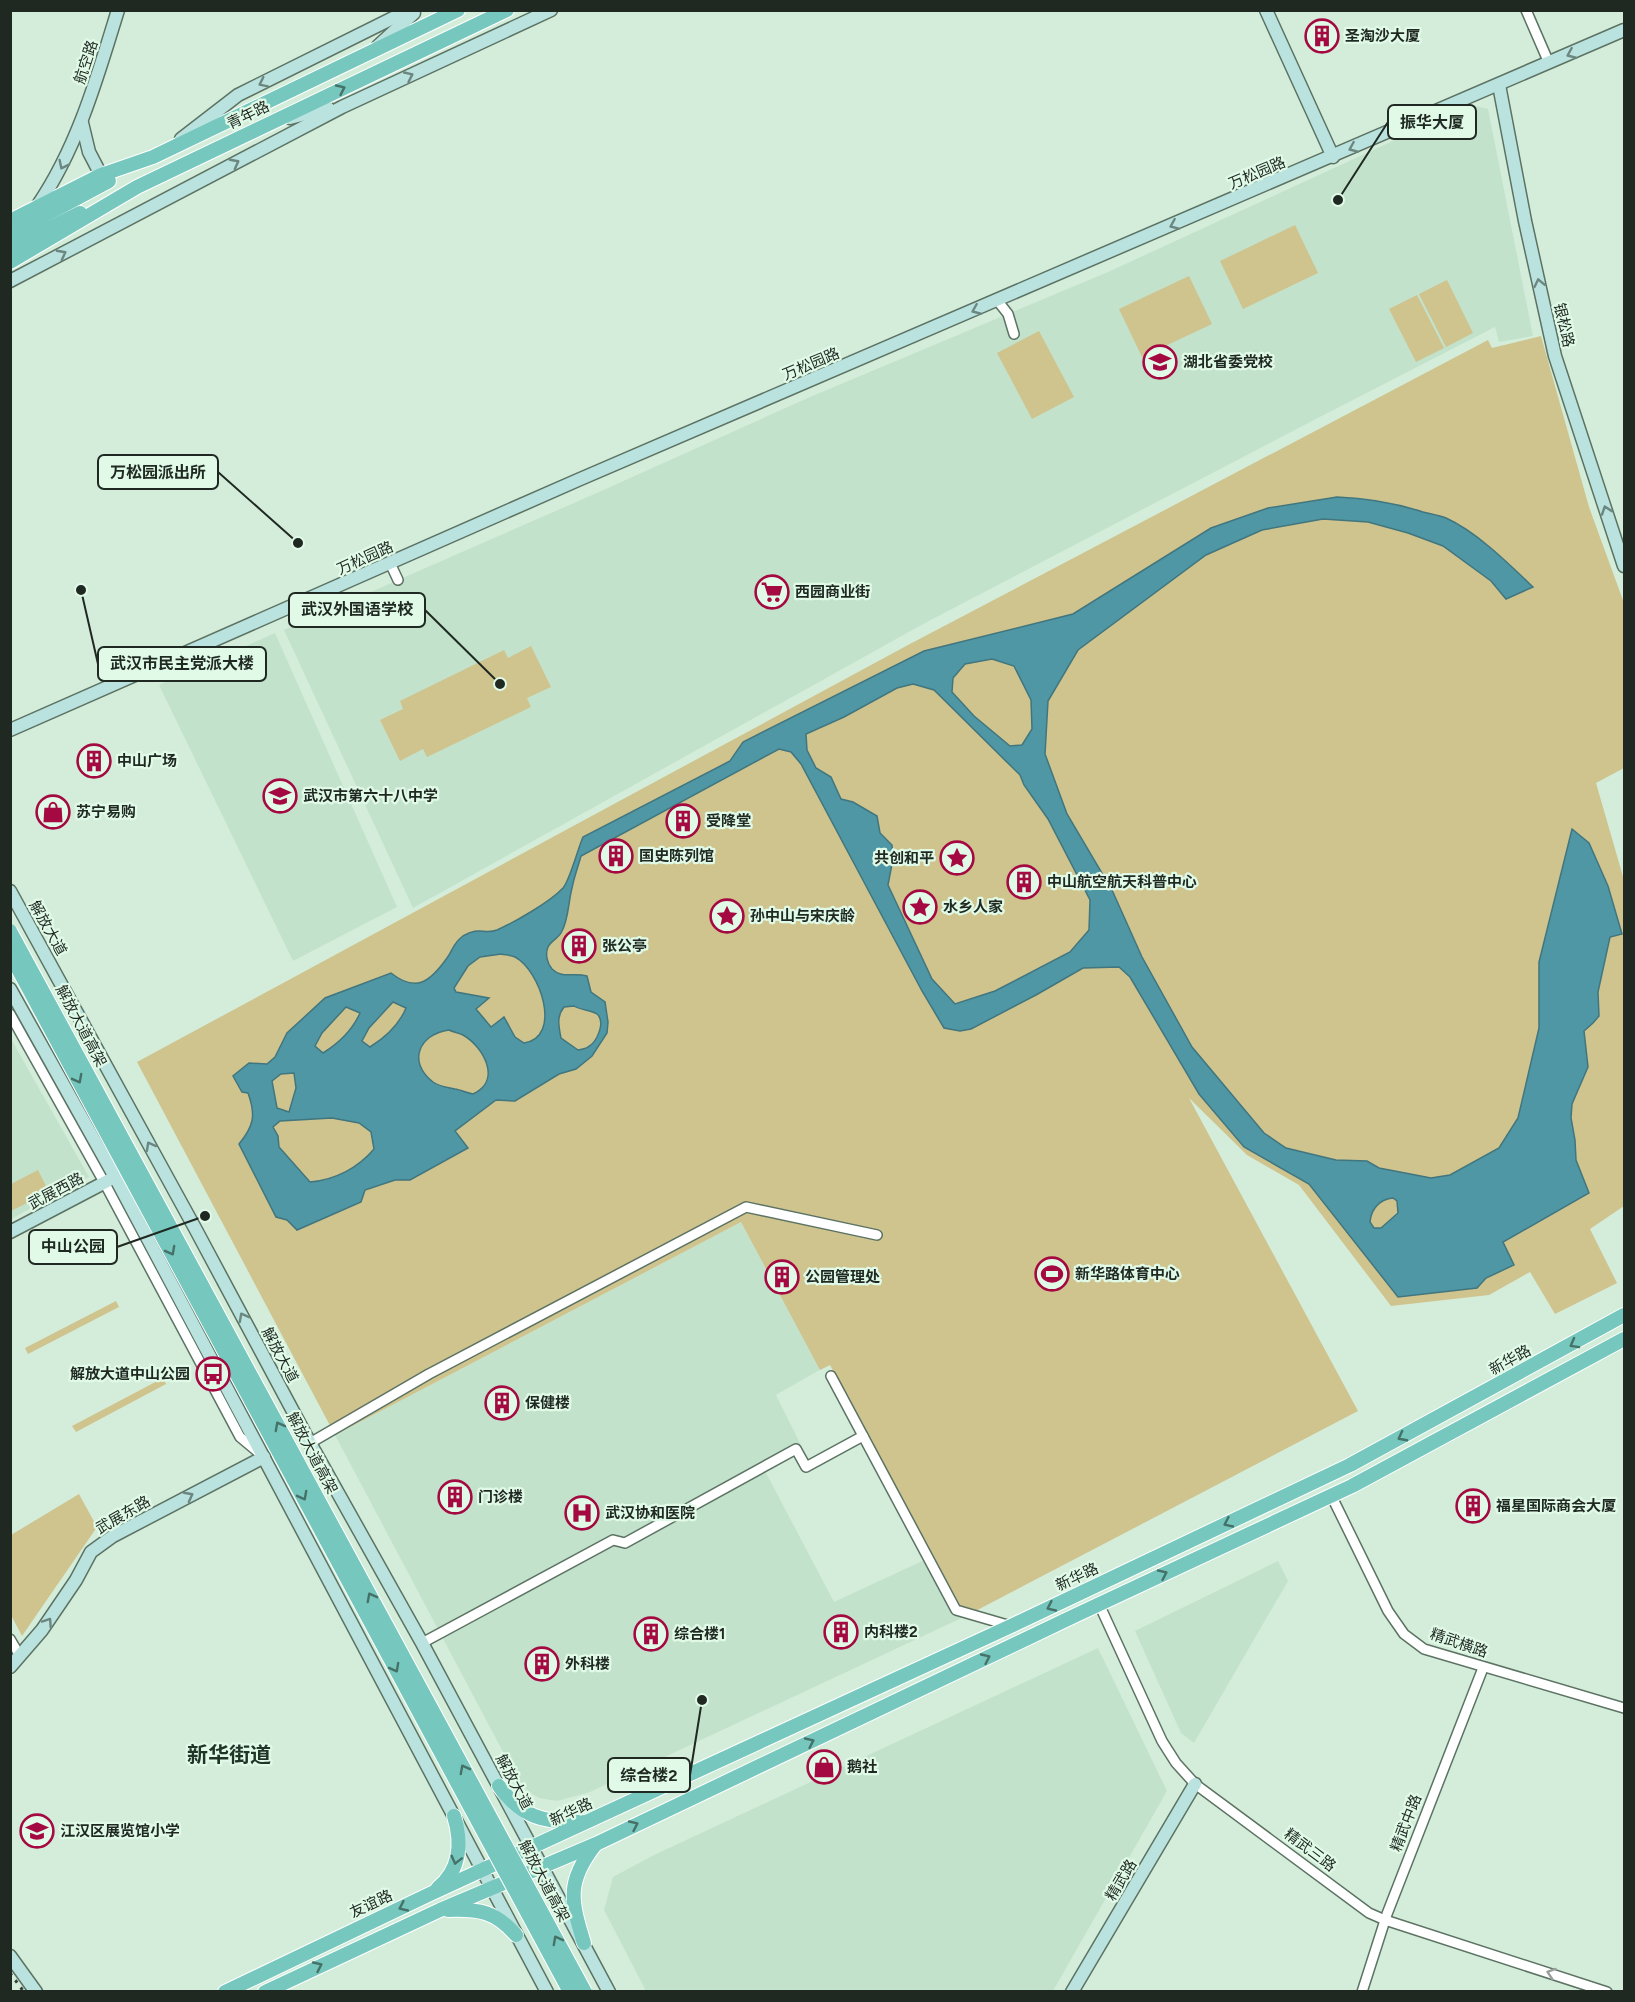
<svg xmlns="http://www.w3.org/2000/svg" width="1635" height="2002" font-family="Figtree,'Noto Sans SC',sans-serif">
  <style>
    .built { fill: #c3e2cb }
    .green { fill: #cfc38e }
    .water { fill: #4f97a5; stroke: #41767e; stroke-width: 1.5; fill-rule: evenodd }
    .lines { fill: none; stroke-linecap: round; stroke-linejoin: round }
    .street-casing { stroke: #5c7363; stroke-width: 12 }
    .secondary-casing { stroke: #5c7363; stroke-width: 15 }
    .primary-casing { stroke: #fff; stroke-width: 16 }
    .street { stroke: #fff; stroke-width: 9 }
    .secondary { stroke: #bae3df; stroke-width: 12 }
    .primary { stroke: #76c8be; stroke-width: 14 }
    .rail { stroke: #333f36; stroke-width: 3; stroke-dasharray: 3 6; stroke-linecap: butt }
    .primary-bridge-casing { stroke: #fff; stroke-width: 16; stroke-linecap: butt }
    .primary-bridge { stroke: #76c8be; stroke-width: 14 }
    .oneway { stroke: #6c8680 }
    .oneway2 { stroke: #467168 }
    .oneway3 { stroke: #9a9f9c }
    .labels { text-anchor: middle; stroke-width: 4.5; stroke-linejoin: round; paint-order: stroke }
    .poi-label { font-size: 15px; font-weight: bold; fill: #1f2922; stroke: #e1fae8; text-anchor: start }
    .street-label { font-size: 15px; fill: #1f2922; stroke: #e1fae8 }
    .district-label { font-size: 21px; font-weight: bold; fill: #203427; stroke: #e1fae8 }
    .leader { fill: none; stroke: #1f2922; stroke-width: 2 }
    .callout-dot { fill: #1f2922; stroke: #e1fae8; stroke-width: 2 }
    .callout { fill: #e1fae8; stroke: #1f2922; stroke-width: 2 }
    .callout-label { font-size: 16px; text-anchor: middle; font-weight: bold; fill: #1f2922 }
  </style>
  <rect width="100%" height="100%" fill="#d4edda"/>
  <g class="built">
    <path d="M1471 105 1488 109 1533 336 1499 342 1495 327 1312 421 925 623 413 908 284 630 599 492 810 397 1108 272Z"/>
    <path d="M275 633 397 907 293 961 159 685Z"/>
    <path d="M10 1037 89 1177 11 1219H10Z"/>
    <path d="M741 1222 820 1369 830 1364 776 1395 803 1449 765 1471 834 1602 933 1556 966 1616 590 1792 557 1801 539 1798 529 1792 518 1780 335 1435Z"/>
    <path d="M1278 1561 1288 1581 1194 1743 1181 1733 1135 1631Z"/>
    <path d="M1098 1648 1167 1791 1053 1991H646L604 1910 613 1877 654 1855Z"/>
  </g>
  <g class="green">
    <path d="M1295 225 1318 273 1243 309 1220 261Z"/>
    <path d="M1189 276 1212 324 1142 357 1119 309Z"/>
    <path d="M1447 280 1473 333 1446 347 1419 294Z"/>
    <path d="M1417 295 1444 348 1416 362 1389 309Z"/>
    <path d="M1039 331 1074 397 1032 419 997 353Z"/>
    <path d="M1541 336 1589 507 1624 603V768L1596 783 1624 880V1206L1590 1229 1617 1283 1555 1314 1530 1272 1489 1295 1391 1306 1299 1185 1247 1155 1189 1098 1358 1411 966 1616 830 1365 820 1370 741 1222 335 1435 137 1062 908 645 1488 340 1492 348Z"/>
    <path d="M531 646 551 687 527 698 531 707 427 757 423 749 400 761 380 720 403 709 400 701 504 650 508 658Z"/>
    <path d="M38 1170 49 1192 11 1211V1184Z"/>
    <path d="M116 1301 119 1307 28 1354 25 1348Z"/>
    <path d="M163 1378 166 1384 76 1432 72 1426Z"/>
    <path d="M79 1494 97 1527 22 1636 11 1615V1535Z"/>
  </g>
  <path class="water" d="M1337 497C1367 498 1395 503 1423 512 1431 514 1439 515 1446 518 1477 532 1509 564 1533 587L1506 599 1491 581 1443 546 1408 533 1368 522 1323 519 1262 530 1206 555 1078 650 1048 701 1045 754 1067 814 1112 890 1142 957 1192 1047 1264 1133 1286 1148 1336 1160 1367 1161 1379 1168 1431 1178 1450 1175 1499 1148 1518 1118 1539 1028V962L1572 829 1589 843 1608 886 1622 934 1610 937 1598 992 1599 1016 1593 1023 1584 1031 1588 1067 1572 1104 1571 1118 1575 1140 1576 1160 1589 1193 1503 1242 1514 1265 1486 1278 1477 1288 1398 1297 1309 1184 1244 1147 1199 1094 1130 977 1119 967 1083 968 1036 995 971 1029 960 1031 944 1028 922 991 801 764 791 752 779 749 581 856C578 867 574 877 572 888 568 903 569 919 561 933 558 938 551 941 548 947 545 954 547 963 552 969 562 979 573 972 587 976L591 992 605 1002 608 1022 607 1033 592 1056 576 1069 559 1074 515 1101 496 1100 455 1131 468 1148 410 1180H395L365 1190 361 1202 297 1230 287 1220 276 1217 239 1144C254 1126 256 1115 248 1093L242 1092 233 1076 249 1063 267 1064 275 1057 287 1033 325 998 391 973C416 993 430 982 447 958 453 950 453 943 463 936 479 926 485 935 497 930 515 922 550 902 563 888 570 880 578 848 583 837L730 761 743 742 924 651 1073 614 1211 528 1268 508ZM992 659 1014 666 1031 700 1032 729 1022 745 1010 746 974 716 952 692 953 678 965 664ZM913 684 934 690 1020 775 1024 785 1048 819 1090 900 1089 930 1070 952 995 991 955 1004 932 979 888 885 893 859 892 845 880 833 877 816 853 802 841 799 831 777 816 768 807 750 806 734 844 717 897 688ZM501 954C505 955 511 955 515 957 540 970 563 1037 524 1043L515 1037 504 1017 491 1027 476 1009 489 998 456 992 454 988 468 966 480 957ZM393 1002 406 1008C399 1025 386 1037 370 1047L362 1041 369 1028ZM574 1006C580 1010 591 1010 597 1014 606 1022 597 1042 588 1047 586 1049 581 1049 578 1050L561 1038C559 1027 556 1017 564 1007ZM346 1007 360 1013C352 1031 339 1043 323 1053L315 1046 322 1033ZM449 1030C453 1032 459 1033 463 1035 484 1047 502 1081 473 1094 467 1093 461 1090 455 1089 447 1087 440 1087 433 1082 407 1062 419 1034 449 1030ZM294 1073 296 1088 289 1112 277 1108 272 1081 281 1074ZM332 1118 359 1123 371 1132 374 1149C358 1168 335 1180 310 1182L279 1147 278 1136 273 1127 280 1121ZM1393 1198 1397 1201 1398 1213 1381 1228H1374L1370 1222C1371 1209 1380 1199 1393 1198Z"/>
  <g class="lines">
    <defs>
      <g id="street">
        <path d="M1526 10 1549 63"/>
        <path d="M997 300 1008 314 1014 334"/>
        <path d="M390 563 398 580"/>
        <path d="M10 1014 104 1182 240 1437 258 1452"/>
        <path d="M831 1376 956 1610 1011 1626"/>
        <path d="M310 1443 429 1374 746 1207 877 1235"/>
        <path d="M1331 1495 1388 1611 1404 1634 1424 1649 1624 1708"/>
        <path d="M1099 1604 1162 1741 1176 1763 1195 1784 1369 1913 1385 1920 1607 1992"/>
        <path d="M10 1639 20 1656"/>
        <path d="M422 1643 613 1540 625 1543 796 1449 806 1467 863 1436"/>
        <path d="M1362 1992 1387 1914 1483 1668"/>
      </g>
      <g id="secondary">
        <path d="M1266 10 1333 157"/>
        <path d="M378 46 414 13"/>
        <path d="M1499 85 1525 221 1555 356 1624 566"/>
        <path d="M290 118 328 108"/>
        <path d="M82 123 89 152 101 175"/>
        <path d="M181 139 238 95 409 10"/>
        <path d="M38 205C78 146 97 78 118 10"/>
        <path d="M10 281 342 107 551 10"/>
        <path d="M10 730 578 480 1624 30"/>
        <path d="M10 891 196 1230 310 1443 422 1643 609 1992"/>
        <path d="M10 989 115 1177 547 1992"/>
        <path d="M10 1232 115 1177"/>
        <path d="M10 1667 42 1630 76 1580 91 1552 113 1536 264 1457"/>
        <path d="M10 1956 36 1992"/>
        <path d="M1072 1992 1195 1784"/>
      </g>
      <g id="primary">
        <path d="M10 221 101 175 153 157 458 10"/>
        <path d="M10 234 109 181"/>
        <path d="M10 248 80 213"/>
        <path d="M10 262 137 187 507 10"/>
        <path d="M499 1786C521 1817 544 1823 582 1822"/>
        <path d="M438 1888C461 1869 462 1842 454 1816"/>
        <path d="M448 1910C479 1909 495 1911 516 1935"/>
        <path d="M584 1943C571 1901 566 1882 595 1845"/>
        <path d="M225 1992 430 1894 1011 1626 1350 1465 1624 1315"/>
        <path d="M265 1992 440 1910 596 1844 1074 1616 1352 1486 1624 1339"/>
      </g>
    </defs>
    <use href="#street" class="street-casing"/>
    <use href="#secondary" class="secondary-casing"/>
    <use href="#primary" class="primary-casing"/>
    <use href="#street" class="street"/>
    <use href="#secondary" class="secondary"/>
    <use href="#primary" class="primary"/>
    <path class="rail" d="M10 1973 24 1992"/>
    <defs>
      <g id="primary-bridge">
        <path d="M10 931 585 1992"/>
        <path d="M10 954 570 1992"/>
      </g>
    </defs>
    <use href="#primary-bridge" class="primary-bridge-casing"/>
    <use href="#primary-bridge" class="primary-bridge"/>
  </g>
  <defs><path id="oneway-chevron" d="M-2-3.5L2.5 0L-2 3.5" fill="none" stroke-width="1.6" stroke-linecap="round" stroke-linejoin="round" transform="scale(1.5)"/></defs>
  <g class="oneway">
    <use href="#oneway-chevron" transform="translate(1571 54) rotate(157)"/>
    <use href="#oneway-chevron" transform="translate(409 76) rotate(-25)"/>
    <use href="#oneway-chevron" transform="translate(263 83) rotate(154)"/>
    <use href="#oneway-chevron" transform="translate(1353 148) rotate(157)"/>
    <use href="#oneway-chevron" transform="translate(235 163) rotate(-28)"/>
    <use href="#oneway-chevron" transform="translate(63 165) rotate(116)"/>
    <use href="#oneway-chevron" transform="translate(1174 225) rotate(157)"/>
    <use href="#oneway-chevron" transform="translate(62 254) rotate(-28)"/>
    <use href="#oneway-chevron" transform="translate(1539 283) rotate(-102)"/>
    <use href="#oneway-chevron" transform="translate(976 310) rotate(157)"/>
    <use href="#oneway-chevron" transform="translate(1606 510) rotate(-109)"/>
    <use href="#oneway-chevron" transform="translate(150 1146) rotate(-119)"/>
    <use href="#oneway-chevron" transform="translate(243 1317) rotate(-118)"/>
    <use href="#oneway-chevron" transform="translate(189 1496) rotate(-28)"/>
    <use href="#oneway-chevron" transform="translate(48 1622) rotate(-56)"/>
  </g>
  <g class="oneway2">
    <use href="#oneway-chevron" transform="translate(341 89) rotate(-25)"/>
    <use href="#oneway-chevron" transform="translate(78 1079) rotate(62)"/>
    <use href="#oneway-chevron" transform="translate(171 1251) rotate(62)"/>
    <use href="#oneway-chevron" transform="translate(1574 1344) rotate(151)"/>
    <use href="#oneway-chevron" transform="translate(279 1426) rotate(-118)"/>
    <use href="#oneway-chevron" transform="translate(1402 1437) rotate(152)"/>
    <use href="#oneway-chevron" transform="translate(303 1496) rotate(62)"/>
    <use href="#oneway-chevron" transform="translate(1228 1523) rotate(155)"/>
    <use href="#oneway-chevron" transform="translate(1163 1574) rotate(-25)"/>
    <use href="#oneway-chevron" transform="translate(371 1597) rotate(-118)"/>
    <use href="#oneway-chevron" transform="translate(1051 1607) rotate(155)"/>
    <use href="#oneway-chevron" transform="translate(986 1658) rotate(-25)"/>
    <use href="#oneway-chevron" transform="translate(395 1668) rotate(62)"/>
    <use href="#oneway-chevron" transform="translate(810 1742) rotate(-25)"/>
    <use href="#oneway-chevron" transform="translate(464 1769) rotate(-118)"/>
    <use href="#oneway-chevron" transform="translate(634 1825) rotate(-25)"/>
    <use href="#oneway-chevron" transform="translate(456 1860) rotate(104)"/>
    <use href="#oneway-chevron" transform="translate(403 1907) rotate(155)"/>
    <use href="#oneway-chevron" transform="translate(557 1940) rotate(-118)"/>
    <use href="#oneway-chevron" transform="translate(318 1966) rotate(-25)"/>
  </g>
  <use class="oneway3" href="#oneway-chevron" transform="translate(1551 1973) rotate(-162)"/>
  <defs>
    <symbol id="building-ring" viewBox="-11 -11 22 22"><circle r="9.5" fill="#e1fae8" stroke="#a40a41" stroke-width="1.5"/><path d="M-4-6H4V6H1V3H-1V6H-4ZM-2.5-4.3h1.7v1.8h-1.7ZM.8-4.3h1.7v1.8H.8ZM-2.5-1h1.7V.8h-1.7ZM.8-1h1.7V.8H.8Z" fill="#a40a41"/></symbol>
    <symbol id="school-ring" viewBox="-11 -11 22 22"><circle r="9.5" fill="#e1fae8" stroke="#a40a41" stroke-width="1.5"/><path d="M0-5L7-2L0 1L-7-2ZM-4 1L0 2.5L4 1V4Q0 6-4 4Z" fill="#a40a41"/></symbol>
    <symbol id="supermarket-ring" viewBox="-11 -11 22 22"><circle r="9.5" fill="#e1fae8" stroke="#a40a41" stroke-width="1.5"/><path d="M-6-5.5h2.5l.6 2H6L4.5 2H-2.5L-4.4-4H-6ZM-1.5 3.2a1.3 1.3 0 1 0 .1 0ZM3 3.2a1.3 1.3 0 1 0 .1 0Z" fill="#a40a41"/></symbol>
    <symbol id="shop-ring" viewBox="-11 -11 22 22"><circle r="9.5" fill="#e1fae8" stroke="#a40a41" stroke-width="1.5"/><path d="M-5-2.5h2.3a2.7 3.5 0 0 1 5.4 0H5L5.5 6h-11ZM-1.5-2.5h3a1.5 2.3 0 0 0-3 0Z" fill="#a40a41"/></symbol>
    <symbol id="sight-ring" viewBox="-11 -11 22 22"><circle r="9.5" fill="#e1fae8" stroke="#a40a41" stroke-width="1.5"/><path d="M0-6L1.8-2.2L6-1.7L2.9 1.2L3.7 5.4L0 3.3L-3.7 5.4L-2.9 1.2L-6-1.7L-1.8-2.2Z" fill="#a40a41"/></symbol>
    <symbol id="stadium-ring" viewBox="-11 -11 22 22"><circle r="9.5" fill="#e1fae8" stroke="#a40a41" stroke-width="1.5"/><path d="M0-5a6.5 5 0 1 0 0 10a6.5 5 0 1 0 0-10ZM-3.5-1.8h7v3.6h-7Z" fill="#a40a41"/></symbol>
    <symbol id="bus-ring" viewBox="-11 -11 22 22"><circle r="9.5" fill="#e1fae8" stroke="#a40a41" stroke-width="1.5"/><path d="M-5-6H5V4H4V6H2V4H-2V6H-4V4H-5ZM-3.5-4V0h7V-4ZM-3.5 1.2v1.5H-2V1.2ZM2 1.2v1.5H3.5V1.2Z" fill="#a40a41"/></symbol>
    <symbol id="hospital-ring" viewBox="-11 -11 22 22"><circle r="9.5" fill="#e1fae8" stroke="#a40a41" stroke-width="1.5"/><path d="M-5-5h3v3.5h4V-5h3V5h-3V1.5h-4V5h-3Z" fill="#a40a41"/></symbol>
  </defs>
  <g fill-rule="evenodd">
    <use href="#building-ring" x="1303" y="17" width="38" height="38"/>
    <use href="#school-ring" x="1141" y="343" width="38" height="38"/>
    <use href="#supermarket-ring" x="753" y="573" width="38" height="38"/>
    <use href="#building-ring" x="75" y="742" width="38" height="38"/>
    <use href="#school-ring" x="261" y="777" width="38" height="38"/>
    <use href="#shop-ring" x="34" y="793" width="38" height="38"/>
    <use href="#building-ring" x="664" y="802" width="38" height="38"/>
    <use href="#building-ring" x="597" y="837" width="38" height="38"/>
    <use href="#sight-ring" x="938" y="839" width="38" height="38"/>
    <use href="#building-ring" x="1005" y="863" width="38" height="38"/>
    <use href="#sight-ring" x="901" y="888" width="38" height="38"/>
    <use href="#sight-ring" x="708" y="897" width="38" height="38"/>
    <use href="#building-ring" x="560" y="927" width="38" height="38"/>
    <use href="#stadium-ring" x="1033" y="1255" width="38" height="38"/>
    <use href="#building-ring" x="763" y="1258" width="38" height="38"/>
    <use href="#bus-ring" x="194" y="1355" width="38" height="38"/>
    <use href="#building-ring" x="483" y="1384" width="38" height="38"/>
    <use href="#building-ring" x="436" y="1478" width="38" height="38"/>
    <use href="#building-ring" x="1454" y="1487" width="38" height="38"/>
    <use href="#hospital-ring" x="563" y="1494" width="38" height="38"/>
    <use href="#building-ring" x="822" y="1613" width="38" height="38"/>
    <use href="#building-ring" x="632" y="1615" width="38" height="38"/>
    <use href="#building-ring" x="523" y="1645" width="38" height="38"/>
    <use href="#shop-ring" x="805" y="1748" width="38" height="38"/>
    <use href="#school-ring" x="18" y="1812" width="38" height="38"/>
  </g>
  <g class="labels">
    <g class="poi-label">
      <text x="1345" y="41">圣淘沙大厦</text>
      <text x="1183" y="367">湖北省委党校</text>
      <text x="795" y="597">西园商业街</text>
      <text x="117" y="766">中山广场</text>
      <text x="303" y="801">武汉市第六十八中学</text>
      <text x="76" y="817">苏宁易购</text>
      <text x="706" y="826">受降堂</text>
      <text x="639" y="861">国史陈列馆</text>
      <text x="934" y="863" text-anchor="end">共创和平</text>
      <text x="1047" y="887">中山航空航天科普中心</text>
      <text x="943" y="912">水乡人家</text>
      <text x="750" y="921">孙中山与宋庆龄</text>
      <text x="602" y="951">张公亭</text>
      <text x="1075" y="1279">新华路体育中心</text>
      <text x="805" y="1282">公园管理处</text>
      <text x="190" y="1379" text-anchor="end">解放大道中山公园</text>
      <text x="525" y="1408">保健楼</text>
      <text x="478" y="1502">门诊楼</text>
      <text x="1496" y="1511">福星国际商会大厦</text>
      <text x="605" y="1518">武汉协和医院</text>
      <text x="864" y="1637">内科楼2</text>
      <text x="674" y="1639">综合楼1</text>
      <text x="565" y="1669">外科楼</text>
      <text x="847" y="1772">鹅社</text>
      <text x="60" y="1836">江汉区展览馆小学</text>
    </g>
    <g class="street-label">
      <text transform="translate(86 62) rotate(-72)" y="5">航空路</text>
      <text transform="translate(248 115) rotate(-26)" y="5">青年路</text>
      <text transform="translate(1257 173) rotate(-23)" y="5">万松园路</text>
      <text transform="translate(1564 325) rotate(77)" y="5">银松路</text>
      <text transform="translate(811 364) rotate(-23)" y="5">万松园路</text>
      <text transform="translate(365 558) rotate(-24)" y="5">万松园路</text>
      <text transform="translate(48 928) rotate(61)" y="5">解放大道</text>
      <text transform="translate(81 1026) rotate(62)" y="5">解放大道高架</text>
      <text transform="translate(56 1191) rotate(-28)" y="5">武展西路</text>
      <text transform="translate(280 1355) rotate(62)" y="5">解放大道</text>
      <text transform="translate(1510 1360) rotate(-29)" y="5">新华路</text>
      <text transform="translate(312 1453) rotate(62)" y="5">解放大道高架</text>
      <text transform="translate(123 1515) rotate(-30)" y="5">武展东路</text>
      <text transform="translate(1077 1577) rotate(-25)" y="5">新华路</text>
      <text transform="translate(1459 1643) rotate(19)" y="5">精武横路</text>
      <text transform="translate(514 1782) rotate(62)" y="5">解放大道</text>
      <text transform="translate(571 1812) rotate(-25)" y="5">新华路</text>
      <text transform="translate(1406 1823) rotate(-69)" y="5">精武中路</text>
      <text transform="translate(1310 1850) rotate(37)" y="5">精武三路</text>
      <text transform="translate(1121 1880) rotate(-59)" y="5">精武路</text>
      <text transform="translate(544 1881) rotate(62)" y="5">解放大道高架</text>
      <text transform="translate(371 1904) rotate(-25)" y="5">友谊路</text>
    </g>
    <g class="district-label">
      <text x="229" y="1762">新华街道</text>
    </g>
  </g>
  <path class="leader" d="M1338 200L1388 122M298 543L218 472M500 684L425 610M81 590L98 664M205 1216L117 1247M702 1700L690 1775"/>
  <g class="callout-dot">
    <circle cx="1338" cy="200" r="6"/>
    <circle cx="298" cy="543" r="6"/>
    <circle cx="500" cy="684" r="6"/>
    <circle cx="81" cy="590" r="6"/>
    <circle cx="205" cy="1216" r="6"/>
    <circle cx="702" cy="1700" r="6"/>
  </g>
  <g class="callout">
    <rect x="1388" y="105" width="88" height="34" rx="6"/>
    <rect x="98" y="455" width="120" height="34" rx="6"/>
    <rect x="289" y="593" width="136" height="34" rx="6"/>
    <rect x="98" y="647" width="168" height="34" rx="6"/>
    <rect x="29" y="1230" width="88" height="34" rx="6"/>
    <rect x="608" y="1758" width="82" height="34" rx="6"/>
  </g>
  <g class="callout-label">
    <text x="1432" y="128">振华大厦</text>
    <text x="158" y="478">万松园派出所</text>
    <text x="357" y="615">武汉外国语学校</text>
    <text x="182" y="669">武汉市民主党派大楼</text>
    <text x="73" y="1252">中山公园</text>
    <text x="649" y="1781">综合楼2</text>
  </g>
  <rect width="1635" height="2002" fill="none" stroke="#1f2922" stroke-width="24"/>
</svg>
